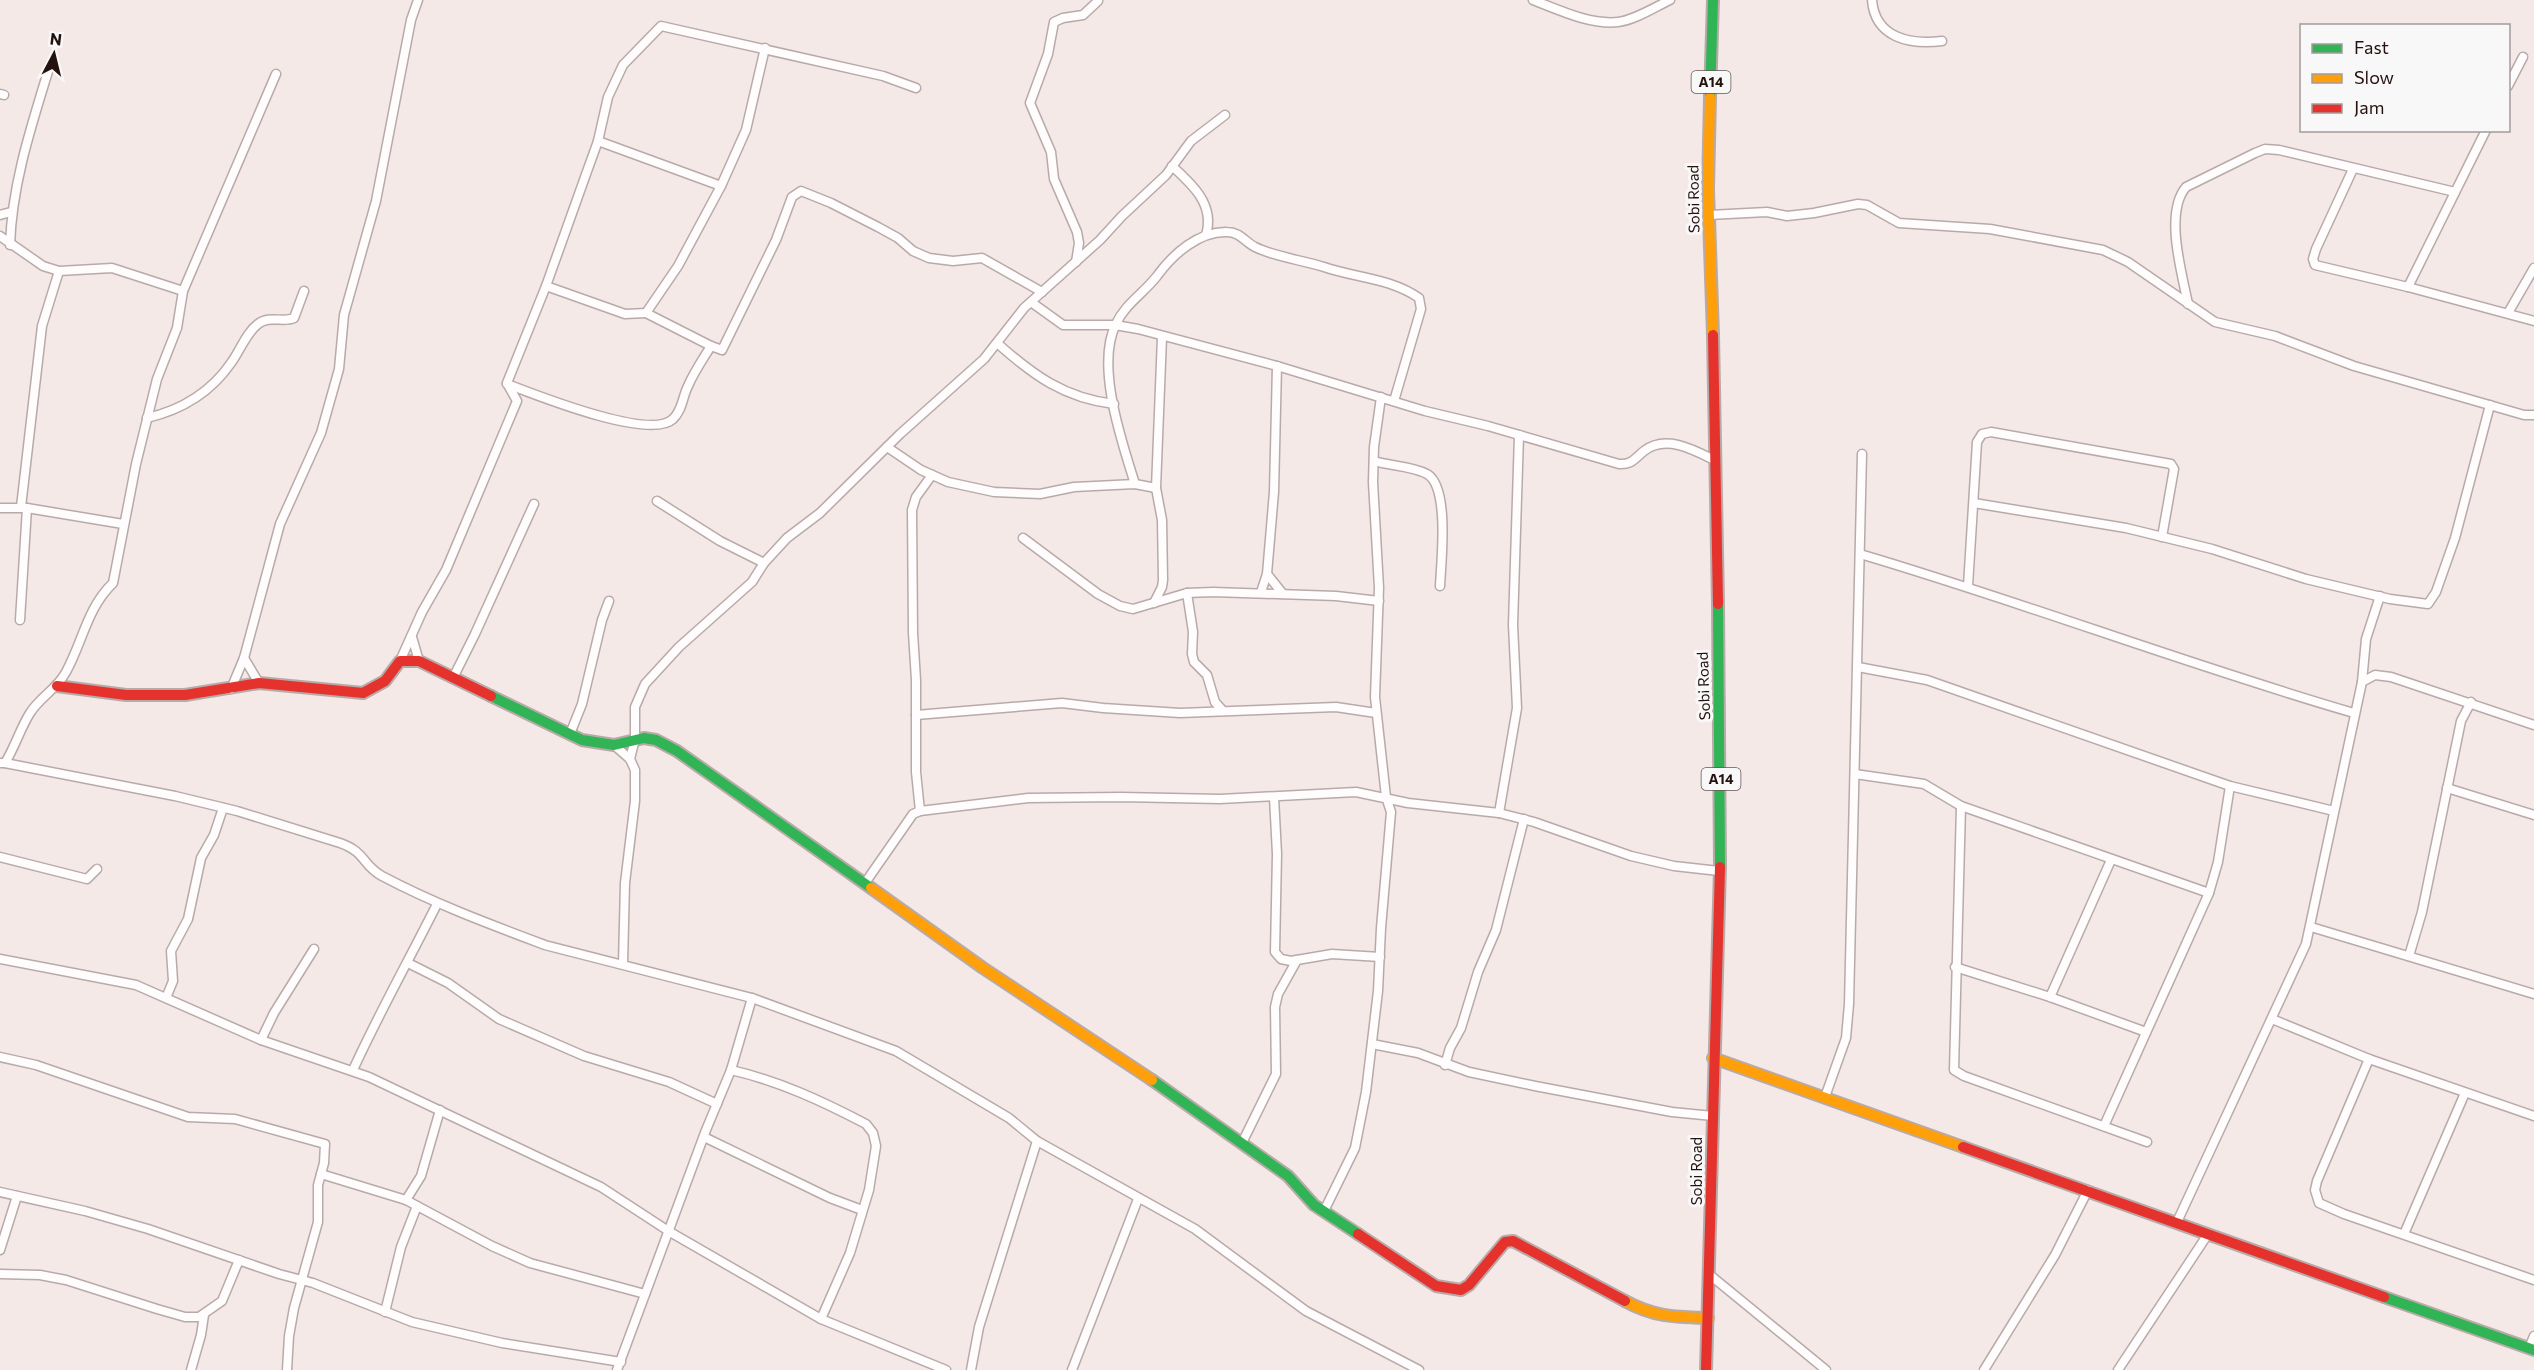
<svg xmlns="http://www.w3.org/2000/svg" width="2534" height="1370" font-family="Commissioner,sans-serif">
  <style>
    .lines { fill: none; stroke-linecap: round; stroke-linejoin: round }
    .street-casing { stroke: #b8aaa8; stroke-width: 11 }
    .fast-casing { stroke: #b8aaa8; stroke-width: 14 }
    .slow-casing { stroke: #b8aaa8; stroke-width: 14 }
    .jam-casing { stroke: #b8aaa8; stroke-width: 14 }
    .street { stroke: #fefcfc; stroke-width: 8 }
    .fast { stroke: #30b455; stroke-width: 10 }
    .slow { stroke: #ff9f0a; stroke-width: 10 }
    .jam { stroke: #e5322d; stroke-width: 10 }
    .labels { text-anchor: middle; stroke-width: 6; stroke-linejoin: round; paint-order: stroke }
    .shield { fill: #f8f8f8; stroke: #645755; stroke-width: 1.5 }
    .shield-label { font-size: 14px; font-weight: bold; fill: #24120f }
    .street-label { font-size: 15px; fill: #24120f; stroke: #f8f8f8 }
  </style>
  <rect width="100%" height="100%" fill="#f5e9e8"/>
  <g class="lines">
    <defs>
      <g id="street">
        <path d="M1533 0C1559 10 1590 25 1618 22 1635 20 1655 7 1670 0"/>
        <path d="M1872 0C1875 38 1910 45 1942 41"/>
        <path d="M2508 86 2523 57"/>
        <path d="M0 94 4 95"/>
        <path d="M598 141 721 186"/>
        <path d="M1172 166C1193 185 1215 205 1206 235"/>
        <path d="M2353 169 2316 249 2313 259 2315 265 2408 287 2534 321"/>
        <path d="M0 215 11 212"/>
        <path d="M1709 215 1767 212 1787 216 1814 213 1858 204 1867 205 1899 223 1990 229 2103 250 2128 262 2215 322 2275 336 2354 366 2524 415H2534"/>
        <path d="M0 236 43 266 59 271 112 268 183 291"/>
        <path d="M10 245C12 183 32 124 50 65"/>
        <path d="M1076 262 1079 243 1077 232 1054 179 1051 152 1030 103 1048 54 1054 22 1063 18 1083 15 1098 1"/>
        <path d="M546 286 625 314 646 313 678 266 721 186 746 130 765 48"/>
        <path d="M2408 287 2486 130"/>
        <path d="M1031 302 1063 325H1115L1138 329 1277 366 1425 411 1488 426 1619 464C1632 465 1635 458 1644 451 1666 434 1694 450 1716 461"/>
        <path d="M2188 304C2182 273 2164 213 2186 187L2255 153 2265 149 2279 150 2455 192"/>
        <path d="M646 313 711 346"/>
        <path d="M2508 313 2534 268"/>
        <path d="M997 343C1033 375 1064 398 1114 404"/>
        <path d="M507 384C536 395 650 441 673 419 683 409 682 398 688 386 694 372 703 359 711 346L722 350 776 240 792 197 801 191 831 203 878 227 898 238 913 251 929 258 953 261 982 258 1042 292"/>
        <path d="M147 418C181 410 211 392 231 363 240 351 246 333 258 324 269 315 283 323 294 318L304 291"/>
        <path d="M887 447 921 470 948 482 994 492 1040 494 1074 487 1135 484 1156 488"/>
        <path d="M1374 461C1390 466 1412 466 1427 474 1450 487 1441 563 1440 586"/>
        <path d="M1135 484C1122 442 1095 365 1116 324 1125 304 1144 293 1157 276 1173 254 1199 231 1227 232 1240 232 1245 242 1255 247 1275 257 1302 260 1324 267 1356 278 1390 278 1419 298L1421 309 1394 401"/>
        <path d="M657 501 720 541 764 563"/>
        <path d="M1974 503 2126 528 2212 549 2306 579 2390 599 2428 604 2436 592 2455 538 2490 405"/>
        <path d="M21 507 42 326 59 271"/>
        <path d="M0 508H27L123 524"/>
        <path d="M1023 538 1098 594 1120 606 1133 609 1187 593 1213 592 1336 596 1379 601"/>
        <path d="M1860 554C2026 603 2188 665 2354 713"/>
        <path d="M1267 574 1283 594"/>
        <path d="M1968 586 1977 442 1982 434 1991 432 2171 464 2174 469 2162 537"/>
        <path d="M1261 592 1267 574 1274 492 1277 366"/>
        <path d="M1187 593 1193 632 1192 654 1194 662 1207 675 1215 702 1223 711"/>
        <path d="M1154 603 1162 587 1163 580 1162 520 1156 488 1162 337"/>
        <path d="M20 620 27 508"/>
        <path d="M412 637 419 661"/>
        <path d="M244 658 259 683"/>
        <path d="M400 661 422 612 446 570 517 401 507 383 546 286 585 177 598 141 608 97 623 65 661 26 883 76 916 88"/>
        <path d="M1858 667 1927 680 2230 786 2334 811"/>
        <path d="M453 678 475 634 534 504"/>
        <path d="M2362 682 2366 639 2380 596"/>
        <path d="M231 689 244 658 280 524 321 433 339 369 344 315 376 201 411 20 418 0"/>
        <path d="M916 715 1062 703 1103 708 1180 713 1336 707 1376 713"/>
        <path d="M570 734 582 704 602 620 609 601"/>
        <path d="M614 745 630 759 635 770V801L625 883 623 964"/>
        <path d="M630 759 635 739V707L645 684 679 647 752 582 764 563 787 538 820 513 900 434 984 359 1024 308 1100 240 1122 216 1166 175 1191 141 1225 115"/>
        <path d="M0 763H5C15 747 20 729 30 713 40 697 57 689 66 672 83 641 87 608 113 583L136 464 157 379 177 328 183 291 276 74"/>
        <path d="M5 763 175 796 237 811 340 843C366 852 362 865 382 876 435 904 489 924 545 945L752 998 896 1051 1009 1118 1037 1141 1195 1229 1306 1311 1419 1370"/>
        <path d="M1855 774 1924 784 1961 806 2209 893"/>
        <path d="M2447 788 2534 815"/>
        <path d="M1274 797 1277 854 1275 952 1281 959 1291 961 1332 954 1380 957"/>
        <path d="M1961 806 1954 1070 1964 1076 2147 1142"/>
        <path d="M920 811 916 772V680L913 633 912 510 916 497 932 475"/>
        <path d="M1499 813 1517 708 1513 625 1519 435"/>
        <path d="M0 857 87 879 97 869"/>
        <path d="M865 883 913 814 920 811 1028 798 1121 797 1220 799 1356 792 1408 803 1499 813 1534 822 1631 856 1674 866 1719 871"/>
        <path d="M2311 927 2534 994"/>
        <path d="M2409 956 2422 912 2461 721 2471 702"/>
        <path d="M0 959 136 985 261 1040 369 1077 601 1187 670 1232 821 1319 946 1370"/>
        <path d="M408 963 448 983 499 1019 584 1056 669 1082 717 1104"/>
        <path d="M1955 967 2050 997 2146 1032"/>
        <path d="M2050 997 2111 860"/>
        <path d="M166 998 173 981 171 951 188 919 201 858 214 835 223 808"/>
        <path d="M2272 1019 2369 1059 2534 1116"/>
        <path d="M261 1040 274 1013 314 949"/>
        <path d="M1372 1044 1418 1053 1469 1072 1535 1086 1672 1112 1713 1116"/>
        <path d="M0 1057 36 1065 188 1117 235 1119 325 1144 324 1163 318 1185V1222L294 1308 289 1336 287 1370"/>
        <path d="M2369 1059 2317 1181 2315 1190 2319 1203 2344 1214 2534 1280"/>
        <path d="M1445 1065 1450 1048 1461 1028 1478 972 1496 930 1524 819"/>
        <path d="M353 1070C379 1013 409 960 437 904"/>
        <path d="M731 1070C779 1081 822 1101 866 1124L873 1133 876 1146 869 1190 850 1253 821 1319"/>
        <path d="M1825 1097 1846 1038 1849 1004 1862 454"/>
        <path d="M2104 1126 2209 893 2218 862 2230 786"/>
        <path d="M704 1137 830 1198 862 1210"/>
        <path d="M1242 1143 1276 1074 1275 1007 1278 994 1297 960"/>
        <path d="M321 1174 406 1200 492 1246 530 1263 645 1294"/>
        <path d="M0 1192 85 1211 148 1229 279 1274 313 1283 412 1322 502 1343 621 1362"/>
        <path d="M406 1200 421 1176 440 1110"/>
        <path d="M1324 1211 1355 1148 1366 1092 1378 991 1381 928 1391 812 1386 797 1375 697 1379 588 1373 482 1374 447 1381 397"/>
        <path d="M2177 1222 2306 944 2362 682 2375 675 2391 677 2534 725"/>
        <path d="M2404 1234 2465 1093"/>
        <path d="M0 1250 17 1196"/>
        <path d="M0 1274 40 1275 66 1280 157 1309 185 1317H199L222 1301 239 1260"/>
        <path d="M1710 1275 1826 1370"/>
        <path d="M385 1312 401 1247 417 1206"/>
        <path d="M2529 1348 2534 1336"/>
        <path d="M191 1370 201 1335 204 1315"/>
        <path d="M617 1370 706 1130 731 1070 752 998"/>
        <path d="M971 1370 979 1327 1037 1141"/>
        <path d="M1072 1370 1138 1199"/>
        <path d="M1984 1370 2055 1255 2088 1190"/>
        <path d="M2118 1370 2208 1234"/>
      </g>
      <g id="fast">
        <path d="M1710 97 1713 0"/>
        <path d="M1718 604 1720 867"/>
        <path d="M491 696 582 740 614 745 644 738 656 740 677 751 871 888"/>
        <path d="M1152 1080 1288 1176 1314 1205 1358 1234"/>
        <path d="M2384 1297 2534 1350"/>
      </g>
      <g id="slow">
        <path d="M1710 97 1708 189 1713 335"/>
        <path d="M871 888 983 968 1152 1080"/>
        <path d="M1713 1058 1963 1147"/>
        <path d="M1625 1301C1654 1317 1675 1317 1708 1318"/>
      </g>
      <g id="jam">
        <path d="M1713 335 1718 604"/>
        <path d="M57 686 126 695H185L259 683 363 693 385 681 400 661H419L491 696"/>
        <path d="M1963 1147 2384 1297"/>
        <path d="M1358 1234 1436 1286 1461 1290 1469 1285 1505 1242 1513 1241 1625 1301"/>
        <path d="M1706 1370 1720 867"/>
      </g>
    </defs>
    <use href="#street" class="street-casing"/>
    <use href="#fast" class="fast-casing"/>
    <use href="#slow" class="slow-casing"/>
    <use href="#jam" class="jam-casing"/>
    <use href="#street" class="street"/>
    <use href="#fast" class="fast"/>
    <use href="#slow" class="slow"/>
    <use href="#jam" class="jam"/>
  </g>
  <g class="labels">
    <g class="shield">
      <rect x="1691.5" y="71" width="39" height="22" rx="4.5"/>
      <rect x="1701.5" y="768" width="39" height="22" rx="4.5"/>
    </g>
    <g class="shield-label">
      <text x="1711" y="87">A14</text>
      <text x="1721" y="784">A14</text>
    </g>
    <g class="street-label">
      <text transform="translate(1694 199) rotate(-91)" y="5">Sobi Road</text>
      <text transform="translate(1704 686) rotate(-92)" y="5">Sobi Road</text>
      <text transform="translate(1697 1171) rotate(-90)" y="5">Sobi Road</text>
    </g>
  </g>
  <rect x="2300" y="24" width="210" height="108" fill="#f8f8f8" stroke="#a39c9b" stroke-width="1.5"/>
  <rect x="2312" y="44" width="30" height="9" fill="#30b455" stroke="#a39c9b" stroke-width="1.5"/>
  <text x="2354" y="54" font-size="18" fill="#24120f">Fast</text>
  <rect x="2312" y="74" width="30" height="9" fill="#ff9f0a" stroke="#a39c9b" stroke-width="1.5"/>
  <text x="2354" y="84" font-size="18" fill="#24120f">Slow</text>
  <rect x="2312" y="104" width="30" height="9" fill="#e5322d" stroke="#a39c9b" stroke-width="1.5"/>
  <text x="2354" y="114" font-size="18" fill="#24120f">Jam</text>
  <g transform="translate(54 54) rotate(7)" stroke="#f8f8f8" stroke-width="4.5" paint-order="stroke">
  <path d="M0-4.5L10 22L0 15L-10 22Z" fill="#24120f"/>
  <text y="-9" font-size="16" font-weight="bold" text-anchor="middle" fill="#24120f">N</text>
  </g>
</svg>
